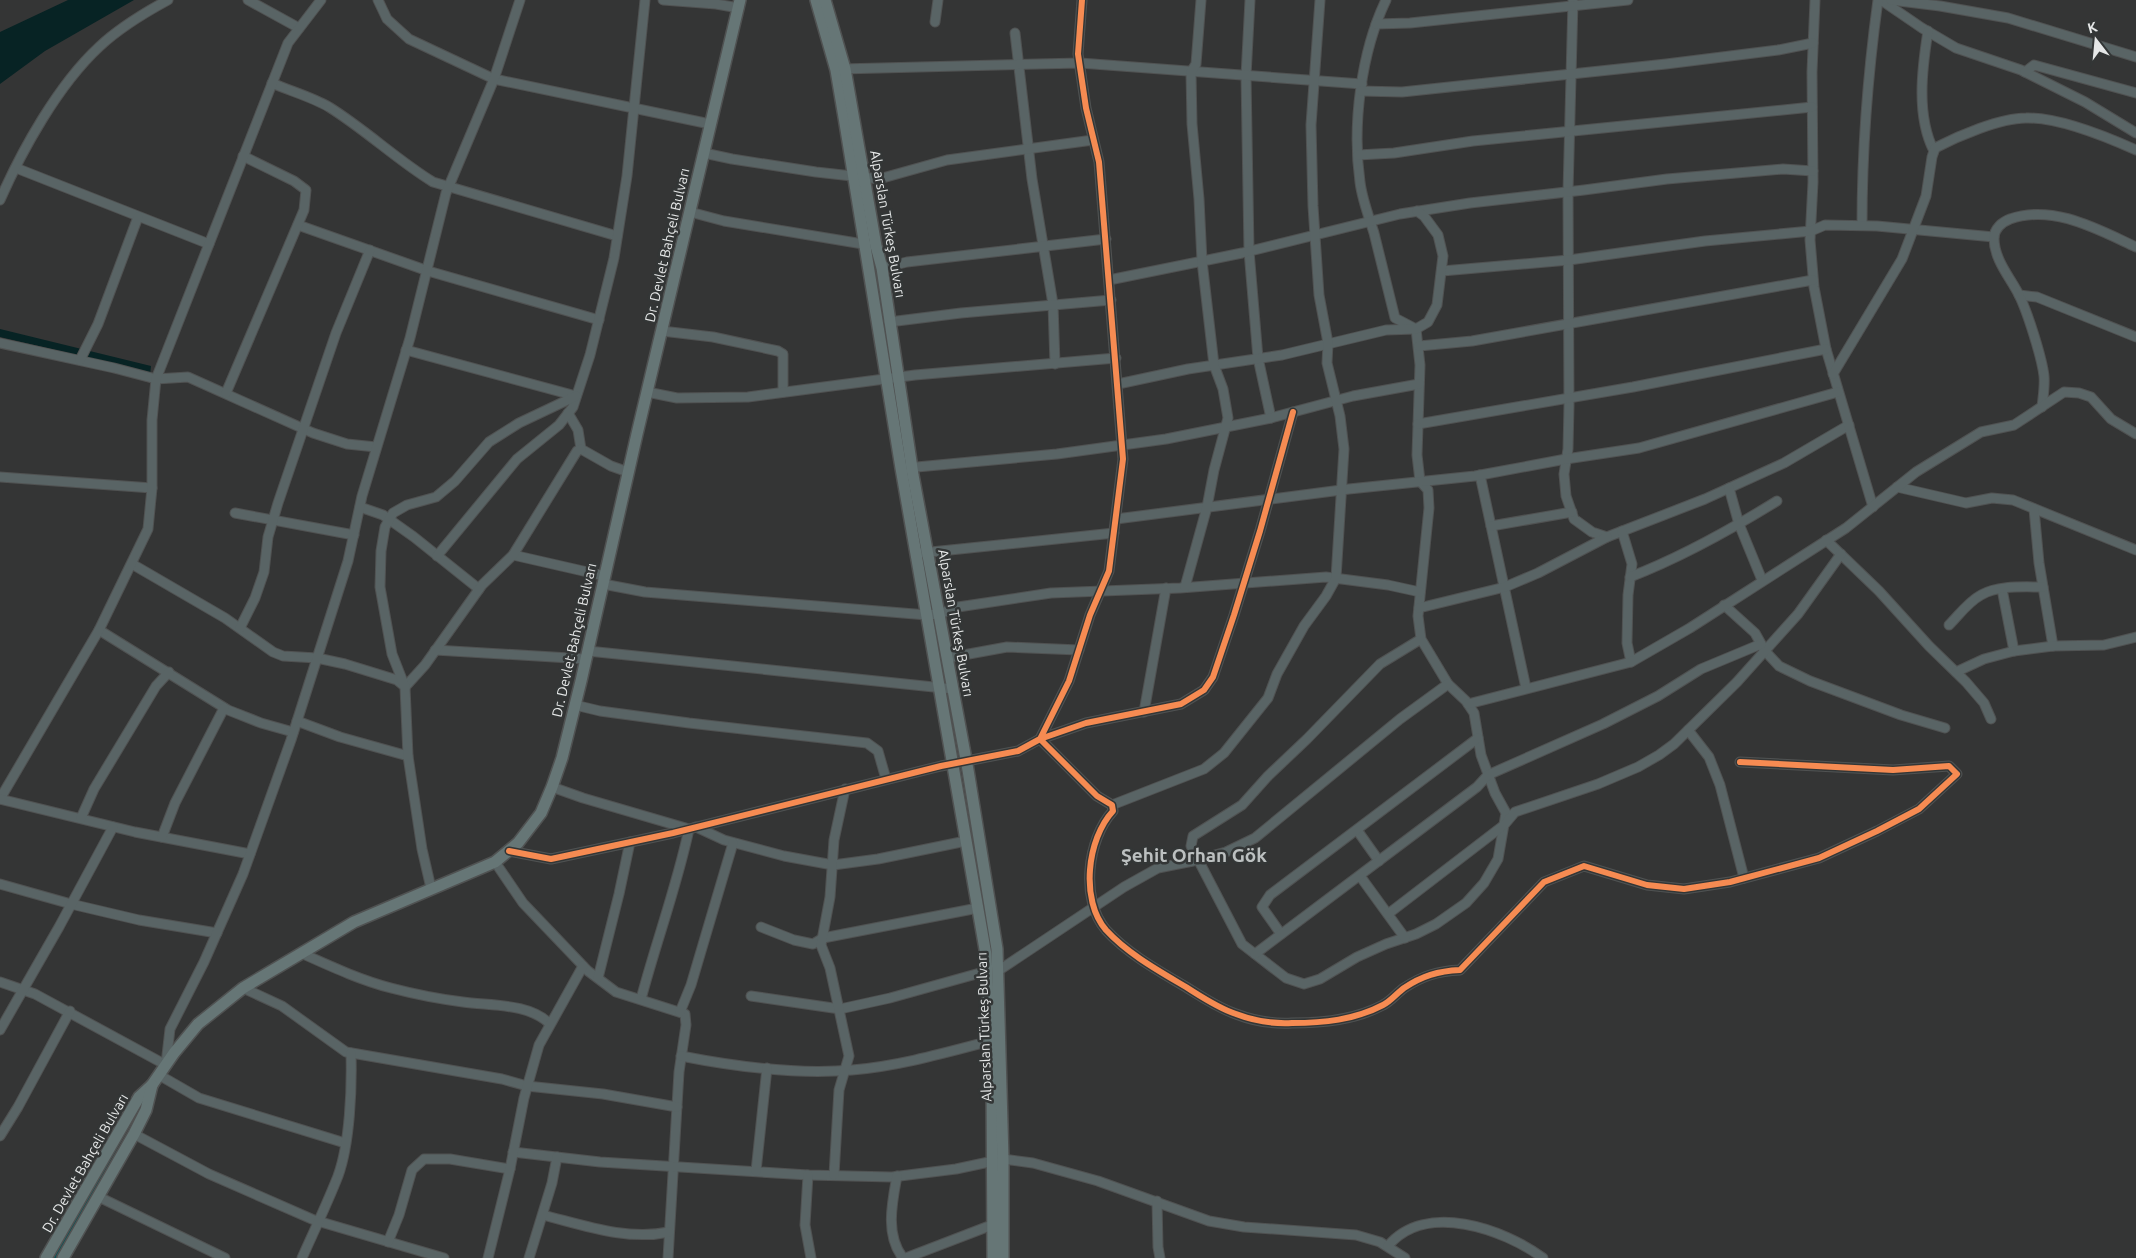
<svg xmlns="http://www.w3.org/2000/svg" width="2136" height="1258" font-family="Ubuntu,sans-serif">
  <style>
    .green { fill: #0a5256 }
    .water { fill: #072324 }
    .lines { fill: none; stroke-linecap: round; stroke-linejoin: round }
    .minor-casing { stroke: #505252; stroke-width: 11 }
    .major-casing { stroke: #505252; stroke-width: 14 }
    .minor { stroke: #596465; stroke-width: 9 }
    .major { stroke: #667676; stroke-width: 11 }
    .cycleway-casing { stroke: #333636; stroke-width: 9 }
    .cycleway { stroke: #f68b52; stroke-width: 6 }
    .labels { text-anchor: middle; stroke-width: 5; stroke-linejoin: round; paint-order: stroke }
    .street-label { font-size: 14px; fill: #e6e8e8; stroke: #333636 }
    .district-label { font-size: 19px; font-weight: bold; fill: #bcc0c0; stroke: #333636 }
  </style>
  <rect width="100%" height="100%" fill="#343535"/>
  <path class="green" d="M143 1102 56 1258H52Z"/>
  <g class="water">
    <path d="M68 0H134L45 51 0 84V32Z"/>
    <path d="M0 329 151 366 150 375 94 359 0 337Z"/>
  </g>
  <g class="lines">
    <defs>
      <g id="minor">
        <path d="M248 0 299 28"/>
        <path d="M378 0 387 19 409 39 494 79 710 124"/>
        <path d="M663 0 716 4 739 8"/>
        <path d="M1250 0 1246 76 1249 251 1258 358 1271 418"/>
        <path d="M1386 0C1361 52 1352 125 1360 182 1362 199 1369 217 1374 233 1381 261 1388 290 1395 318L1416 329 1420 365 1417 455 1420 481 1428 490 1429 508 1418 616 1421 639 1448 684 1466 701 1474 713 1481 755 1495 793 1506 813 1498 859 1484 883 1466 903 1436 924 1416 934 1386 944 1357 957 1320 979 1304 984 1286 978 1242 944 1191 846 1193 836 1242 805 1268 776 1307 739 1380 664 1421 639"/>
        <path d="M1573 0 1568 192 1569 405 1568 449 1564 474 1566 496 1574 519 1592 532 1607 537 1705 499 1784 463 1849 425"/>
        <path d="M1815 0 1812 72 1813 182 1810 240 1814 287 1826 349 1873 507"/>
        <path d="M1881 0 1922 28 1956 48 2021 70 2085 102 2136 133"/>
        <path d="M1891 0 1940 6 2008 18 2136 57"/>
        <path d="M935 22 938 0"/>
        <path d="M1376 24 1410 23 1628 0"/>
        <path d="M1928 31C1922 69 1916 116 1934 151"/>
        <path d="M1015 33 1032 179 1053 304 1055 364"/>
        <path d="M841 69 1080 63 1362 84"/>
        <path d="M2025 72 2034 65 2136 93"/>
        <path d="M272 83C290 91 312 97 329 107 366 130 397 160 433 182L617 236"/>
        <path d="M1361 91 1402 92 1666 64 1778 50 1813 43"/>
        <path d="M704 153 732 159 816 172 879 179 947 160 1093 140"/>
        <path d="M1358 155 1394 153 1473 141 1812 107"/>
        <path d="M16 168 209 244"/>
        <path d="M0 200C22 150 58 85 99 47 119 28 144 13 168 0"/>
        <path d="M690 212 724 221 869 245"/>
        <path d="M298 225 428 271 599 320"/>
        <path d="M1862 225C1862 152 1868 73 1878 0"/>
        <path d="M882 268 907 262 1106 239"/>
        <path d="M1442 271 1569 260 1705 241 1811 231 1825 225 1877 226 1994 237"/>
        <path d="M1109 280 1242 253 1400 214 1470 203 1584 190 1667 179 1783 169 1813 171"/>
        <path d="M2019 295 2037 297 2136 337"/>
        <path d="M889 322 961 313 1111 300"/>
        <path d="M662 331 713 337 778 351 783 354V392"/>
        <path d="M0 343 114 368 156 379 188 377 313 433 347 444 376 447"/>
        <path d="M1419 346 1472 341 1813 280"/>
        <path d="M406 350 576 396"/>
        <path d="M80 360 98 324 138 217"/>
        <path d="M1833 374 1902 259 1926 196 1932 157 1935 148C1958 136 2000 118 2026 118 2057 117 2107 137 2136 150"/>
        <path d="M1118 384 1188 369 1282 355 1386 330 1416 329 1428 322 1437 305 1443 256 1438 235 1424 216 1417 211"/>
        <path d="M647 392 677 398 748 397 915 375 1116 358"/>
        <path d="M226 393 304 210 306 190 294 181 243 156"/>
        <path d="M2042 407C2043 397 2045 386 2044 376 2042 358 2027 310 2018 293 2009 276 1994 259 1994 238 1994 229 2002 222 2010 219 2053 204 2097 229 2136 247"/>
        <path d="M1293 412 1260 531 1234 615 1213 677 1204 690 1181 704 1086 723 1040 739 1097 796 1112 805 1113 811C1087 839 1080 900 1106 930 1128 954 1159 971 1186 987 1202 997 1218 1008 1236 1014 1254 1021 1273 1024 1292 1023 1323 1023 1355 1020 1383 1005 1391 1001 1397 993 1404 988 1422 976 1438 971 1460 970L1544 882 1584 866 1647 885 1684 889 1730 882 1819 858 1877 831 1919 809 1957 774 1949 766 1893 770 1740 762"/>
        <path d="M568 413 578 430 581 449 611 466 628 472"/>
        <path d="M1418 424 1633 387 1826 349"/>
        <path d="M906 468 1057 454 1166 439 1271 418 1353 396 1419 384"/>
        <path d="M1480 475 1526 688"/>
        <path d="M0 477 152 488"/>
        <path d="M1897 487 1966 503 1992 498 2013 500 2136 550"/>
        <path d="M1729 488 1739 524 1762 580"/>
        <path d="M360 507 383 515 414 537 479 589"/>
        <path d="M2034 509 2039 563 2053 646"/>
        <path d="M235 513 354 535"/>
        <path d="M1116 519 1349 489 1475 476 1566 459 1639 448 1838 392"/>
        <path d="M1491 526 1572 512"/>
        <path d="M1622 531 1632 564 1628 595 1627 643 1631 662"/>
        <path d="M1826 540 1879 591 1929 646 1966 682 1984 703 1991 719"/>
        <path d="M921 553 1114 533"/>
        <path d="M513 555 605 576"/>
        <path d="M437 556 517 459 559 425 573 407 590 355 614 258 627 176 645 0"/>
        <path d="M132 564 225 618 273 652 283 656 317 658 345 664 397 680 403 685"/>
        <path d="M1630 577C1682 557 1730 530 1777 501"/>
        <path d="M603 584 645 592 927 615 939 614 958 607 1051 593 1180 588 1326 577 1388 585 1420 592"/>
        <path d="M1185 587 1207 507 1214 470 1228 418 1223 389 1214 365 1202 261 1199 199 1192 124 1191 72 1196 64 1201 0"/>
        <path d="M2002 589 2014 651"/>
        <path d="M1724 605 1755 633 1765 651 1779 666 1810 681 1901 715 1945 728"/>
        <path d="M1419 608 1505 587 1538 573 1607 537"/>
        <path d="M1949 625C1959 615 1968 602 1981 595 1998 585 2023 587 2043 587"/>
        <path d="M240 628 255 598 264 572 268 537 278 503 336 333 370 250"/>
        <path d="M99 630 228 710 261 723 293 732"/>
        <path d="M435 650 586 659"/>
        <path d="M588 651 953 689"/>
        <path d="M947 658 1007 647 1079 650"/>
        <path d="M1956 672 1984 659 2014 651 2053 646 2104 645 2136 637"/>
        <path d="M405 687 425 665 482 585 513 555 577 451 581 449"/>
        <path d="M1468 704 1631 662 1690 628 1846 528 1916 472 1981 432 2014 425 2064 392 2079 393 2091 397 2111 419 2136 434"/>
        <path d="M575 705 600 711 689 723 867 743 878 751 886 779"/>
        <path d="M1144 712 1166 588"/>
        <path d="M297 721 340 737 408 756"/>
        <path d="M1688 730 1709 757 1720 785 1744 878"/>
        <path d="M552 787 583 798 689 829C677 886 656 942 641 999"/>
        <path d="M0 799 99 630 148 529 152 488V420L156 379 288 43 321 0"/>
        <path d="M0 799 135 832 250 854"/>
        <path d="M1112 805 1204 769 1224 753 1268 698 1277 674 1304 626 1326 596 1336 578 1344 449 1340 416 1327 363 1328 343 1319 295 1313 206 1311 125 1320 0"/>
        <path d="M81 818 94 789 156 686 169 672"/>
        <path d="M696 827 724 840 784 856 833 865 878 859 966 841"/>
        <path d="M1357 830 1379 861"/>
        <path d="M162 837 175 803 224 708"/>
        <path d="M509 851 551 859 673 833 941 766 1018 751 1040 739 1069 681 1090 615 1109 571 1123 459 1099 162 1086 108 1078 54 1082 0"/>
        <path d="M495 862 523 903 588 971 616 992 685 1014 686 1025 679 1072 668 1258"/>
        <path d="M1360 876 1405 938"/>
        <path d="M0 884 71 904 139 920 217 933"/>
        <path d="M431 888 422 849 408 756 405 687 392 654 380 587 381 551 385 527 393 513 407 505 436 497 455 481 489 442 519 423 576 396"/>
        <path d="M1388 914 1504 825 1515 812 1598 784 1638 767 1659 755 1674 744 1737 682 1798 614 1841 554"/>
        <path d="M761 927 794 940 813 944 823 938 978 908"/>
        <path d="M1281 934 1262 907 1270 895 1478 738"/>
        <path d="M301 953C330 966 360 980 391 988 414 994 439 999 463 1002 491 1006 529 1003 550 1024"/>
        <path d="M1255 954 1477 787 1488 775 1603 724 1658 696 1701 669 1761 644"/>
        <path d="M998 971 1124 887 1158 868 1193 861 1226 852 1255 838 1400 719 1448 684"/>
        <path d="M598 978 619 894 630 842"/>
        <path d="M0 982 35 994 166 1065"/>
        <path d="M243 988 282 1006 346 1052 502 1079 527 1086 603 1094 677 1107"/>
        <path d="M751 996 840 1009 890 998 987 971"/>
        <path d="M680 1012 691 985 733 843"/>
        <path d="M0 1030 59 927 113 827"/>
        <path d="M681 1056C737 1067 796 1075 852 1070 900 1066 948 1052 994 1040"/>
        <path d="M166 1064 170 1029 204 962 243 874 291 740 348 561 362 496 410 338 446 193 494 79 520 0"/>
        <path d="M159 1075 199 1098 345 1143"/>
        <path d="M134 1134 209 1174 314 1220 444 1258"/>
        <path d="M0 1136 18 1107 70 1011"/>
        <path d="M513 1152 600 1162 808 1175 892 1177 956 1169 1003 1159 1033 1163 1098 1181 1209 1221 1244 1227 1356 1235 1380 1242 1405 1258"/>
        <path d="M756 1171 767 1068"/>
        <path d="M808 1175 805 1225 811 1258"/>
        <path d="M834 1175 839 1090 849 1056 830 968 821 945 830 897 834 840 845 789"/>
        <path d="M897 1176C892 1203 885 1235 903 1258"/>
        <path d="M99 1197 225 1258"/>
        <path d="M1157 1201 1158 1247 1160 1258"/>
        <path d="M543 1215C583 1225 627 1241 669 1232"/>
        <path d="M388 1242 399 1215 412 1170 424 1159H450L510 1169"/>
        <path d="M1388 1246C1425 1201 1504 1229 1543 1258"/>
        <path d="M302 1258C314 1231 327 1204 338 1176 350 1143 352 1088 351 1053"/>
        <path d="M488 1258 510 1169 524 1098 539 1045 583 966"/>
        <path d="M529 1258 552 1183 557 1157"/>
        <path d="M906 1258 997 1223"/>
      </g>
      <g id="major">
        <path d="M816 0 836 70 844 117 901 468 986 955 992 1083 993 1258"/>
        <path d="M825 0 845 69 876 246 882 268 913 475 968 770 997 949 1003 1159V1258"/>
        <path d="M46 1258 139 1097 152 1085 174 1053 198 1024 243 988 354 922 495 862 518 843 541 813 552 787 562 758 581 681 637 434 740 0"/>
        <path d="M63 1258 134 1134 146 1110 152 1085"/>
      </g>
    </defs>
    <use href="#minor" class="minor-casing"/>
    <use href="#major" class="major-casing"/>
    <use href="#minor" class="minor"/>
    <use href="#major" class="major"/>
    <defs>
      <g id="cycleway">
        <path d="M1293 412 1260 531 1234 615 1213 677 1204 690 1181 704 1086 723 1040 739 1097 796 1112 805 1113 811C1087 839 1080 900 1106 930 1128 954 1159 971 1186 987 1202 997 1218 1008 1236 1014 1254 1021 1273 1024 1292 1023 1323 1023 1355 1020 1383 1005 1391 1001 1397 993 1404 988 1422 976 1438 971 1460 970L1544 882 1584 866 1647 885 1684 889 1730 882 1819 858 1877 831 1919 809 1957 774 1949 766 1893 770 1740 762"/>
        <path d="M509 851 551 859 673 833 941 766 1018 751 1040 739 1069 681 1090 615 1109 571 1123 459 1099 162 1086 108 1078 54 1082 0"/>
      </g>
    </defs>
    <use href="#cycleway" class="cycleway-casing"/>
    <use href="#cycleway" class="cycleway"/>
  </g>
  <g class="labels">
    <g class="street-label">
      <text transform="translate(888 224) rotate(80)" y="5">Alparslan Türkeş Bulvarı</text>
      <text transform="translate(667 245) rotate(-77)" y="5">Dr. Devlet Bahçeli Bulvarı</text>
      <text transform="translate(956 623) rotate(80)" y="5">Alparslan Türkeş Bulvarı</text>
      <text transform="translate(574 640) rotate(-77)" y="5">Dr. Devlet Bahçeli Bulvarı</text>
      <text transform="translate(984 1027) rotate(-92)" y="5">Alparslan Türkeş Bulvarı</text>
      <text transform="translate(85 1163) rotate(-60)" y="5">Dr. Devlet Bahçeli Bulvarı</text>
    </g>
    <g class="district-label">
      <text x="1194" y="862">Şehit Orhan Gök</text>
    </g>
  </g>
  <g transform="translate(2096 40) rotate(344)" stroke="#333636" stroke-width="4" paint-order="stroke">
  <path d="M0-4L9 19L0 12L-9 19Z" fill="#e6e8e8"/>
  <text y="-8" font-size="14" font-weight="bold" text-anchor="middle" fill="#e6e8e8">K</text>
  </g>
</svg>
